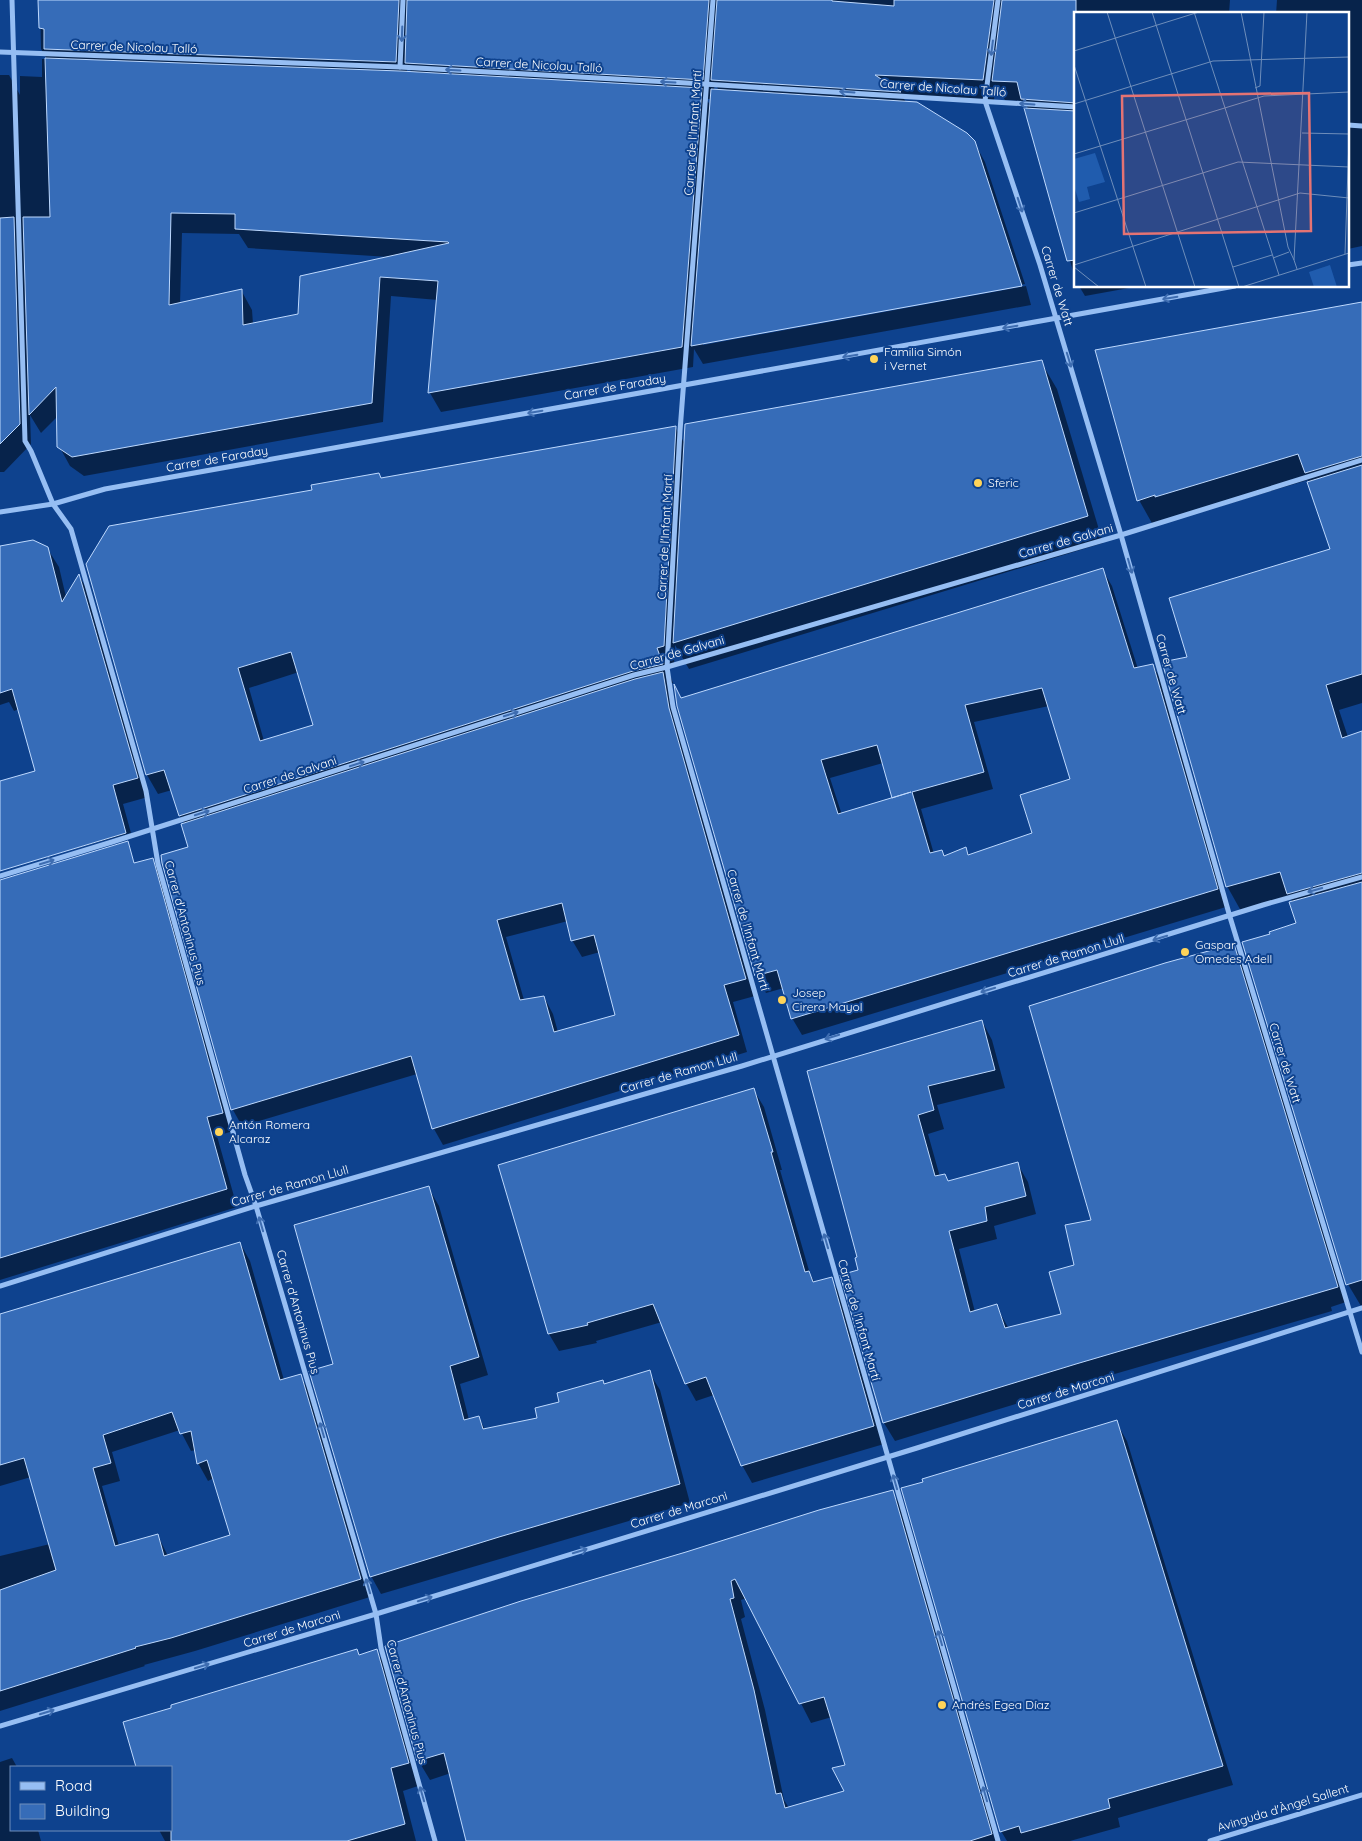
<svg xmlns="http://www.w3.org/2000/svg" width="1362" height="1841" font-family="Quicksand,sans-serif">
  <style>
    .shadow { fill: #0007; fill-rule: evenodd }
    .building { fill: #366cb8; stroke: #bed9fe; fill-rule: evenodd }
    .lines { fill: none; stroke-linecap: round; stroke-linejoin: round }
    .street { stroke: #96bef3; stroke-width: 5 }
    .oneway { stroke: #3e6db1 }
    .poi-dot { fill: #ffd459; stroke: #0e428e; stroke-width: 2 }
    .labels { text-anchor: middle; stroke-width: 4; stroke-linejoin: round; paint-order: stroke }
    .street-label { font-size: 12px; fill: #fff; stroke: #0e428e }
    .poi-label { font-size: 12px; fill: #fff; stroke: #0e428e; text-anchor: start }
    .inset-road { fill: none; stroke: #6e8ebb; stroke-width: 1 }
    .view { fill: #e47373; fill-opacity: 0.15; stroke: #e47373; stroke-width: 2.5 }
    .inset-edge { fill: none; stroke: #fff; stroke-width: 2.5 }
  </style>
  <rect width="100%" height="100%" fill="#0e428e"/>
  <g class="shadow">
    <path d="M40 0H1230L1229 14H1076V281L1026 110H1029L1024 101 1005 100 996 85 994 100 902 96 906 102 974 142 985 162 1025 284 703 342V345L1026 286 1031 305 703 364 694 349 693 367 441 412 430 393 438 300 391 296 383 422 84 476 70 466 59 446 58 416 41 433 30 415 31 444 4 472H0V75H9L20 95V76L42 77V59H47L41 49ZM407 65 412 73H407ZM715 83 719 91 714 90ZM706 99H711V106ZM182 233 239 234 248 248 389 257 299 315 253 324 252 310 241 290 180 304Z"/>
    <path d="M1277 0H1362V246L1348 249V14H1276Z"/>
    <path d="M1079 286H1140L1085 296Z"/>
    <path d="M1362 303V703L1339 710 1348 737 1362 733V1305L1361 1306 1346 1281 1272 935 1297 924 1293 902 1290 898 1241 911 1227 886 1188 658 1332 550 1308 480 1171 521 1153 525 1139 500Z"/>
    <path d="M1041 362 1057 389 1103 543 689 669 675 645 674 665 667 667 673 683 669 684 678 726 755 996 733 1002 747 1052 443 1145 434 1129 417 1074 242 1126 233 1110 162 856 190 848 185 825 180 816 172 790 158 794 147 775 382 479 675 427 685 444ZM299 672 314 726 264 741 249 688ZM568 921 572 940 582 957 600 952 616 1016 558 1032 553 1014 544 997 524 1000 506 937Z"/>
    <path d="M0 547 47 548 59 567 66 597 79 576 90 594 148 797 123 804 131 833 0 869V782L37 772 19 709 14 711 9 702 0 705Z"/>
    <path d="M1102 569 1112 586 1138 669 1153 666 1163 683 1226 907 802 1035 792 1018 784 988 766 993 756 976 679 706 681 699ZM1049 706 1071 780 1034 834 970 856 965 848 945 857 942 851 934 854 921 809 993 789 974 722ZM883 763 894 799 842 815 830 778Z"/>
    <path d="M152 860 163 879 233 1131 217 1136 237 1207 0 1280V905Z"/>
    <path d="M1233 945 1244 964 1346 1302 1331 1307 1332 1311 1087 1382 895 1441 884 1423 842 1276 860 1271 858 1258 809 1072 982 1021 992 1040 1005 1088 937 1105 944 1129 928 1134 940 1177 948 1182 1017 1163 1028 1182 1036 1214 994 1226 997 1239 959 1249 975 1312 996 1306 1009 1329 1063 1314 1075 1266 1093 1220Z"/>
    <path d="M753 1089 764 1107 782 1170H780L810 1274 815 1283 831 1279 841 1296 884 1444 752 1483 742 1465 714 1395 696 1401 686 1383 662 1322 596 1341 597 1343 559 1351 549 1334Z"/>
    <path d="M428 1187 439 1206 488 1375 460 1384 469 1420 479 1418 485 1429 539 1419 561 1402 605 1385 649 1372 660 1390 690 1503 381 1594 371 1576 335 1365Z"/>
    <path d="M240 1243 250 1261 284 1380 300 1375 310 1393 370 1597 195 1651 144 1665 145 1666 0 1711V1556L50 1544 31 1477 0 1486V1315ZM180 1430 191 1451 196 1450 198 1463 208 1481 214 1478 232 1536 168 1556 158 1536 119 1546 102 1486 120 1481 112 1452Z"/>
    <path d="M1116 1422 1127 1441 1233 1785 1118 1818 1120 1827 1070 1841H1007L1001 1831Z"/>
    <path d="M892 1492 904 1511 998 1841H467L451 1773 430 1780 418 1760 819 1511ZM747 1598 811 1723 832 1717 847 1765 845 1792 789 1808 784 1800 765 1710 741 1619 745 1617 741 1600Z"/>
    <path d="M357 1650 360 1656 376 1650 389 1672 421 1785 403 1791 416 1841H165L159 1830H171V1767H138L124 1723 201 1698Z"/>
    <path d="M12 1758 17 1767H11V1830H38L41 1841H0V1762Z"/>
  </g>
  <g class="building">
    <path d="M38 0H399L396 62 44 49V29L39 28Z"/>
    <path d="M407 0H709L703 80 405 63Z"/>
    <path d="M717 0H832V1L894 6V0H994L983 80 875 75 901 92 711 80Z"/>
    <path d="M1002 0H1076V103L1021 99 1017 82 992 81Z"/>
    <path d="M45 58 400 71 702 88 682 347 428 393 438 281 380 277 372 403 72 457 57 447 56 387 29 415 23 217H50ZM171 213 235 214V229L448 242 449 243 300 276 298 314 243 325 242 289 169 305Z"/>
    <path d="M711 89 917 102 967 133 975 141 1022 286 691 346Z"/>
    <path d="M1024 108 1076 111V260L1067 261Z"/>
    <path d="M14 217 20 424 0 444V218Z"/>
    <path d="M1362 302V456L1305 473 1298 454 1155 497V495L1137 501 1095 350Z"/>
    <path d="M1042 360 1088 516 673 643 685 424Z"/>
    <path d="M676 426 664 646 657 648 663 664 633 671 179 816 164 770 146 775 86 564 109 526 312 490 311 485 379 473 381 478ZM291 652 313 725 260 741 238 668Z"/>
    <path d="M1362 465V674L1326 685 1342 738 1362 731V873L1287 894 1280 872 1226 887 1162 662 1187 657 1169 598 1330 549 1307 482Z"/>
    <path d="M33 540 48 547 62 602 79 574 138 778 113 785 126 833 0 871V781L35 771 12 689 0 693V546Z"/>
    <path d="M1103 568 1134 668 1153 664 1218 889 791 1019 777 970 755 976 677 706 674 684 681 698ZM1042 688 1070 779 1020 795 1032 833 968 855 966 847 944 856 942 850 930 853 912 792 984 772 965 705ZM877 745 892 798 911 792 838 814 821 760Z"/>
    <path d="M663 672 669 708 746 979 724 985 739 1035 432 1129 411 1056 231 1110 162 863 161 855 188 847 181 824 635 679ZM562 903 571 941 594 935 615 1015 554 1032 544 996 520 1000 497 920Z"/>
    <path d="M128 841 134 863 153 858 223 1113 207 1117 227 1189 0 1258V880Z"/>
    <path d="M1362 882V1280L1346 1285 1242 942 1270 934 1269 932 1296 923 1289 902Z"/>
    <path d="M1234 944 1338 1287 1076 1364 883 1423 840 1275 858 1270 855 1258 857 1257 807 1071 982 1020 995 1070 928 1086 934 1110 918 1115 935 1176 945 1174 948 1181 1018 1162 1026 1196 985 1207 987 1221 949 1231 970 1312 997 1304 1005 1328 1061 1314 1049 1272 1074 1265 1065 1225 1091 1220 1029 1006 1165 963Z"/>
    <path d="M754 1088 773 1152H771L805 1272 809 1271 813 1282 832 1277 874 1426 741 1466 706 1377 685 1384 653 1304 587 1323 588 1325 548 1334 498 1165Z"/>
    <path d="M429 1186 479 1357 450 1366 464 1420 479 1416 483 1429 537 1418 535 1408 559 1402 557 1393 603 1380 604 1384 650 1370 680 1484 499 1537 370 1577 309 1371 333 1364 294 1225Z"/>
    <path d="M240 1242 280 1380 301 1374 361 1579 171 1638 135 1647 136 1648 0 1691V1590L56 1570 24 1458 0 1465V1314ZM172 1412 180 1434 191 1431 197 1464 207 1460 230 1535 164 1556 158 1534 115 1546 93 1468 111 1463 103 1435Z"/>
    <path d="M1117 1420 1223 1766 1108 1799 1110 1808 1021 1833 1019 1826 1000 1832 901 1488 923 1482 922 1479Z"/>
    <path d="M893 1490 992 1834 970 1841H466L444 1753 417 1761 385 1646 521 1601 686 1552 819 1510ZM735 1579 799 1704 824 1697 845 1765 832 1768 844 1791 785 1808 781 1793 776 1794 754 1690 730 1599 734 1598 731 1581Z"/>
    <path d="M357 1649 359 1655 377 1649 409 1763 391 1768 405 1824 347 1841H171V1767H136L123 1722 171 1708V1705Z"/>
  </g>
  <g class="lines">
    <g class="street">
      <path d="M12 0 25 441 31 451 53 504 71 529 146 791 158 864 245 1175 256 1206 376 1614 381 1648 435 1841"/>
      <path d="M713 0 680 431 667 667 673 707 998 1841"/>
      <path d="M998 0 985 101 1040 265 1121 535 1230 917 1362 1352"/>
      <path d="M0 52 400 67 687 83 1076 107"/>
      <path d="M400 67 403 0"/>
      <path d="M1348 125 1362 126"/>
      <path d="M1348 265 1362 263"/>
      <path d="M0 512 53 504 105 489 1235 286"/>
      <path d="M0 876 112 842 634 675 667 667 1121 535 1362 460"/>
      <path d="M0 1286 256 1206 742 1066 1263 905 1362 877"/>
      <path d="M0 1726 376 1614 917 1448 1362 1308"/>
      <path d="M1210 1841 1362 1795"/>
    </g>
  </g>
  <defs><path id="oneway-shaft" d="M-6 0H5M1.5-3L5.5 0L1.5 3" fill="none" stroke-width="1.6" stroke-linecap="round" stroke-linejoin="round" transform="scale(1.25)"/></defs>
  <g class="oneway">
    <use href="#oneway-shaft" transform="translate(402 34) rotate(92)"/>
    <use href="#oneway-shaft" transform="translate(992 48) rotate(97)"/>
    <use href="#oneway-shaft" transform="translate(453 70) rotate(-177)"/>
    <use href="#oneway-shaft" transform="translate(668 82) rotate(-177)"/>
    <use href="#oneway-shaft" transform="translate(847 92) rotate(-176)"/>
    <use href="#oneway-shaft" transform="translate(1027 104) rotate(-176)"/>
    <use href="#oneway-shaft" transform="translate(1020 205) rotate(72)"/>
    <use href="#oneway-shaft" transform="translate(1170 298) rotate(170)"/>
    <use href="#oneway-shaft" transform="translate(1010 327) rotate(170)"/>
    <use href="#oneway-shaft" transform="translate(850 356) rotate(170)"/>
    <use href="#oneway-shaft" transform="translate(1069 360) rotate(73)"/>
    <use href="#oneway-shaft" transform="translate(535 412) rotate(170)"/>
    <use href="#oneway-shaft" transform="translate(1130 566) rotate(74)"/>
    <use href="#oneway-shaft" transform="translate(511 714) rotate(-18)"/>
    <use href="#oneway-shaft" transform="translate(357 764) rotate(-18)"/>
    <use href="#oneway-shaft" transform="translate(202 813) rotate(-18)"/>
    <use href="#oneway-shaft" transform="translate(47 862) rotate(-17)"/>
    <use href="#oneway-shaft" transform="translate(1315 890) rotate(164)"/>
    <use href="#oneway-shaft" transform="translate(1160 938) rotate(163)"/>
    <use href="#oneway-shaft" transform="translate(988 990) rotate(163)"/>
    <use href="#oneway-shaft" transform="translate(832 1037) rotate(163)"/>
    <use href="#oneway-shaft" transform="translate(261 1224) rotate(-106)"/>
    <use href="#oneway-shaft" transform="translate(826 1241) rotate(-106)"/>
    <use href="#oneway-shaft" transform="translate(322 1430) rotate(-106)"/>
    <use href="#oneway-shaft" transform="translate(895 1482) rotate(-106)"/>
    <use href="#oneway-shaft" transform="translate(580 1551) rotate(-17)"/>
    <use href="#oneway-shaft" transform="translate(368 1586) rotate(-106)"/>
    <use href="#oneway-shaft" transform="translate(425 1599) rotate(-17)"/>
    <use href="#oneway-shaft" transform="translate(940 1638) rotate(-106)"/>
    <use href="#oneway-shaft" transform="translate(202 1666) rotate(-17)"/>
    <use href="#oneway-shaft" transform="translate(47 1712) rotate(-17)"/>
    <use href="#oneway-shaft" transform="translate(422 1794) rotate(-106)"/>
    <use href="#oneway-shaft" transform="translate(985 1794) rotate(-106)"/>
  </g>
  <g class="poi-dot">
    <circle cx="874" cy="359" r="5"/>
    <circle cx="978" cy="483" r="5"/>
    <circle cx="1185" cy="952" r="5"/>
    <circle cx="782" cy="1000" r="5"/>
    <circle cx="219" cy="1132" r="5"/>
    <circle cx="942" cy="1705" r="5"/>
  </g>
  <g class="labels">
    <g class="street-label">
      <text transform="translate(134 47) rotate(2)" y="4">Carrer de Nicolau Talló</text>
      <text transform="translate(539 65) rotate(3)" y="4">Carrer de Nicolau Talló</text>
      <text transform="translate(943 88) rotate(4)" y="4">Carrer de Nicolau Talló</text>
      <text transform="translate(693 133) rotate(-86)" y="4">Carrer de l'Infant Martí</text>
      <text transform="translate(1057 286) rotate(73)" y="4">Carrer de Watt</text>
      <text transform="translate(615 387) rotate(-10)" y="4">Carrer de Faraday</text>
      <text transform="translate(217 459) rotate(-10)" y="4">Carrer de Faraday</text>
      <text transform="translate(665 537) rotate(-87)" y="4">Carrer de l'Infant Martí</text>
      <text transform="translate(1066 541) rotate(-16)" y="4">Carrer de Galvani</text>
      <text transform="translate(677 653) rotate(-16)" y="4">Carrer de Galvani</text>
      <text transform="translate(1171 674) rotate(74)" y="4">Carrer de Watt</text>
      <text transform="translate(290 775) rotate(-18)" y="4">Carrer de Galvani</text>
      <text transform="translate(185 923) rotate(75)" y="4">Carrer d'Antoninus Pius</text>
      <text transform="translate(748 930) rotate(74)" y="4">Carrer de l'Infant Martí</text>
      <text transform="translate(1066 956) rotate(-17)" y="4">Carrer de Ramon Llull</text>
      <text transform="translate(1285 1063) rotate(73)" y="4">Carrer de Watt</text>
      <text transform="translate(679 1073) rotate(-16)" y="4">Carrer de Ramon Llull</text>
      <text transform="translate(290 1186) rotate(-16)" y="4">Carrer de Ramon Llull</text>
      <text transform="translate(298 1312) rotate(74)" y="4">Carrer d'Antoninus Pius</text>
      <text transform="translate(859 1320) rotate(74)" y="4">Carrer de l'Infant Martí</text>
      <text transform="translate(1066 1391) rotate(-17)" y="4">Carrer de Marconi</text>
      <text transform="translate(679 1510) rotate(-17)" y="4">Carrer de Marconi</text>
      <text transform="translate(292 1629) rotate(-17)" y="4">Carrer de Marconi</text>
      <text transform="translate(407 1702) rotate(75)" y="4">Carrer d'Antoninus Pius</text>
      <text transform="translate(1283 1808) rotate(-17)" y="4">Avinguda d'Àngel Sallent</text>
    </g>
    <g class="poi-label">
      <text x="884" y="356">Familia Simón<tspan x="884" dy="14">i Vernet</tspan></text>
      <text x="988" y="487">Sferic</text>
      <text x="1195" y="949">Gaspar<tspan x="1195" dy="14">Omedes Adell</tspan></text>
      <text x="792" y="997">Josep<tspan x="792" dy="14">Cirera Mayol</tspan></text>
      <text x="229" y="1129">Antón Romera<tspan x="229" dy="14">Alcaraz</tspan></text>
      <text x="952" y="1709">Andrés Egea Díaz</text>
    </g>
  </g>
  <g transform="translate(1074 12)">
    <rect width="275" height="275" fill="#0e428e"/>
    <path d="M21 141 31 170 13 175 16 187 5 190 0 174V147ZM256 253 263 275H240L235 260Z" fill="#205cae"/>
    <path class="inset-road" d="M33 0 121 275M78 0 165 275M120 0 205 263M167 0 214 235 220 248M0 39 125 0M0 53 72 275M181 76 186 74 190 0M0 92 139 49 275 45M228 121 275 122M0 142 190 84 275 80M0 201 164 150 275 155M271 242 275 127M199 246 215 240M0 253 226 181 275 186M0 255 25 275M159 255 198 243M223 257 220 248 233 0M168 275 275 241"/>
    <path class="view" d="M235 81 237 219 50 222 48 84Z"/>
    <rect width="275" height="275" class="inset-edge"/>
  </g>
  <rect x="10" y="1766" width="162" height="65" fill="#0e428e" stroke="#6e8ebb"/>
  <rect x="20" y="1782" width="25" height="8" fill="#96bef3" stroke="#6e8ebb"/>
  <text x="55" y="1791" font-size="15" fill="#ffffff">Road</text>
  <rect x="20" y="1804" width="25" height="15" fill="#366cb8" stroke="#6e8ebb"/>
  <text x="55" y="1816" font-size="15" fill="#ffffff">Building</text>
</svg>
